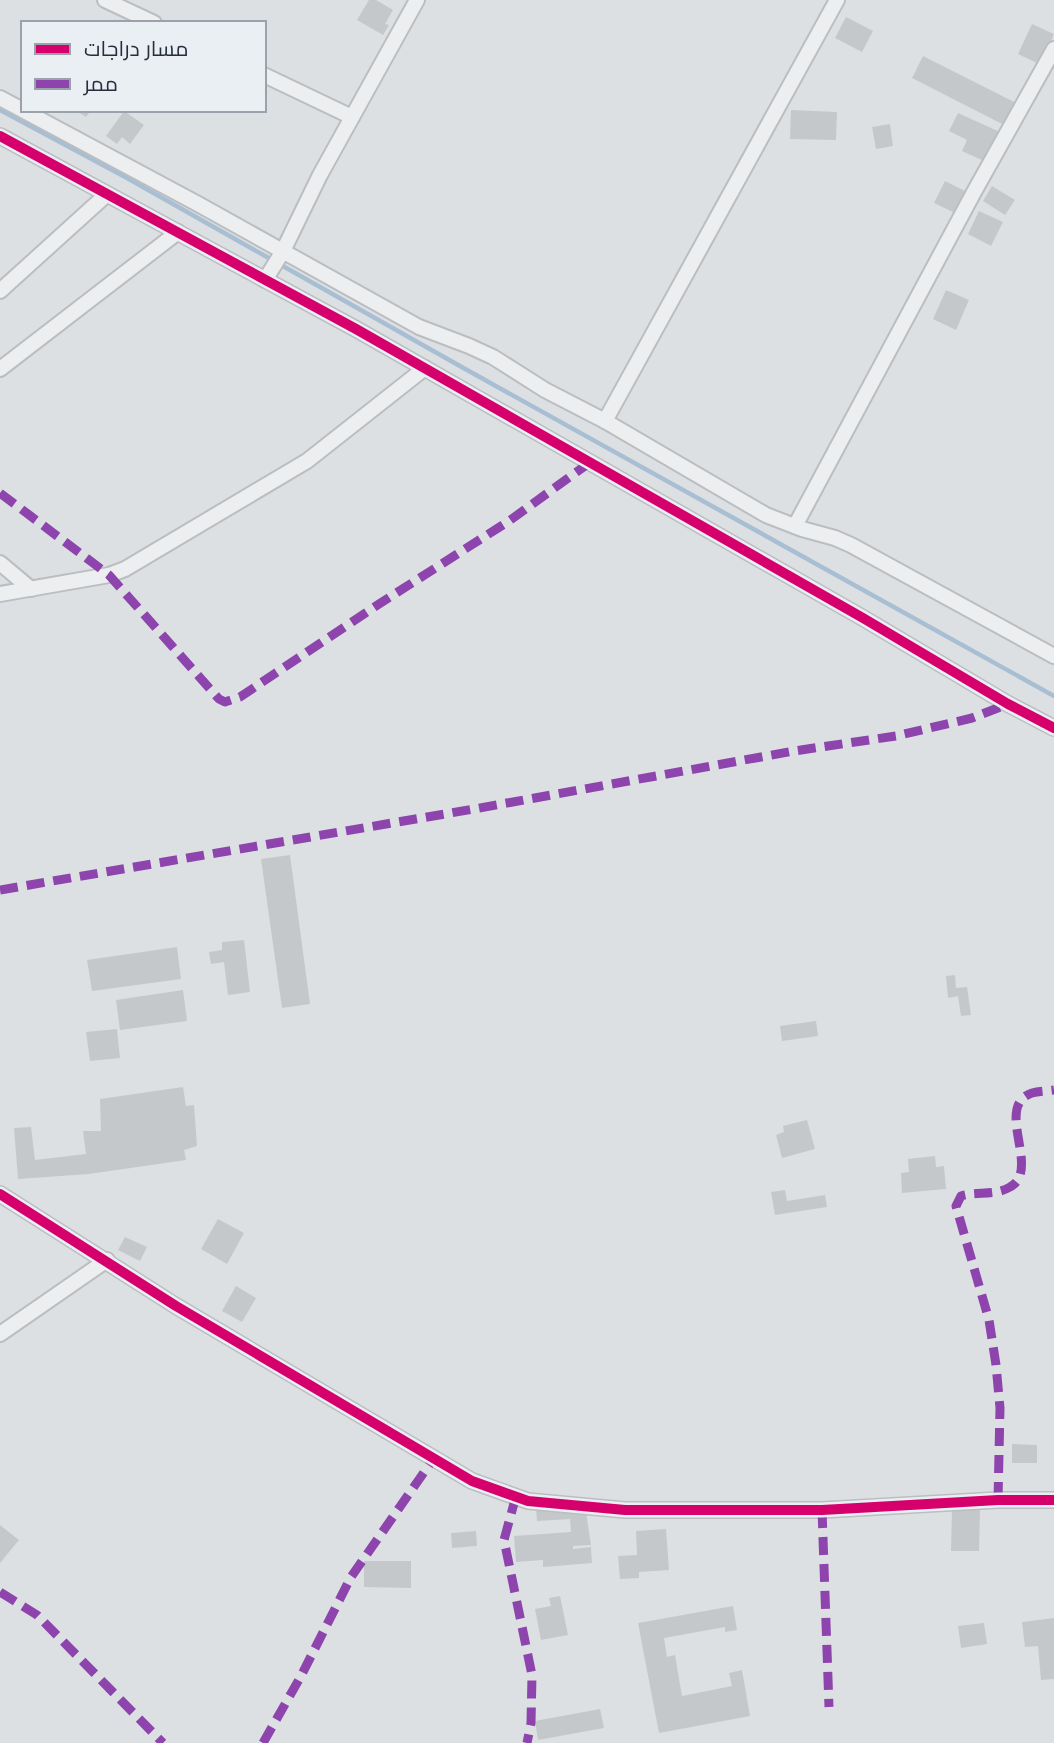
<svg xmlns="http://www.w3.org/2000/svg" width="1054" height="1743" font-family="'DM Sans',Cairo,sans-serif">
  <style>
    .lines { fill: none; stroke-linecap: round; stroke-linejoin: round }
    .stream { stroke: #a8bed2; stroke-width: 4.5 }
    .building { fill: #c5c8cb }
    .minor-casing { stroke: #bbbec1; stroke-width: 18 }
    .minor { stroke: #edeef0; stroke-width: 14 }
    .quiet { stroke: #8e44ad; stroke-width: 9; stroke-dasharray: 18 9; stroke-linecap: butt }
    .cycleway-casing { stroke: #eaeff4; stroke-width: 15 }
    .cycleway { stroke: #d6006c; stroke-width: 10 }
  </style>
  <rect width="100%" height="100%" fill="#dde0e3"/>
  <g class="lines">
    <path class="stream" d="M0 110 127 178 467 370 1054 696"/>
  </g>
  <g class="building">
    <path d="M369 0H376L393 10 385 24 389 25 383 35 357 20Z"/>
    <path d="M846 17 873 31 862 52 835 38Z"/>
    <path d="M1032 24 1054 34 1041 65 1018 54Z"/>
    <path d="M923 56 1018 104 1006 126 912 78Z"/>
    <path d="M75 110H91L86 117Z"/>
    <path d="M791 110 837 112 836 140 790 139Z"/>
    <path d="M124 111 144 125 130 144 122 137 117 144 106 136Z"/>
    <path d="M958 113 1000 132 986 162 962 151 967 140 949 131Z"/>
    <path d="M890 124 893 146 876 149 872 127Z"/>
    <path d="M945 181 967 192 957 214 934 203Z"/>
    <path d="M992 186 1015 200 1005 215 983 201Z"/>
    <path d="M979 211 1003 222 991 246 968 234Z"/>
    <path d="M946 290 969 300 956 330 933 319Z"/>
    <path d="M290 855 310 1004 282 1008 261 859Z"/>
    <path d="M244 940 250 992 228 995 224 962 211 964 209 952 222 950V942Z"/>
    <path d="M177 947 181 979 92 991 87 960Z"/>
    <path d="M955 975 956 988 967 987 971 1015 961 1016 958 996 948 998 946 976Z"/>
    <path d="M183 990 187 1021 120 1030 116 1000Z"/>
    <path d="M816 1021 818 1036 782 1041 780 1026Z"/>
    <path d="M117 1029 120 1058 90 1061 86 1032Z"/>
    <path d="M183 1087 186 1106 194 1105 197 1146 184 1150 186 1160 89 1174 18 1179 14 1128 31 1127 35 1160 86 1154 83 1131H101L100 1099Z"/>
    <path d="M807 1120 815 1149 782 1158 776 1135 784 1132 783 1126Z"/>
    <path d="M935 1156 936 1167 944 1166 946 1189 902 1193 901 1173 909 1172 908 1159Z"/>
    <path d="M785 1190 787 1201 825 1195 827 1207 775 1215 771 1192Z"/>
    <path d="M218 1219 244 1233 227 1264 201 1249Z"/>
    <path d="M125 1237 147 1247 140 1261 118 1250Z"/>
    <path d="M236 1286 256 1298 242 1322 222 1311Z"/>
    <path d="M1012 1444 1037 1445V1463H1012Z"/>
    <path d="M536 1509 586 1512 591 1545 573 1546V1549L591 1547 592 1563 543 1567V1560L516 1562 514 1536 571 1532 570 1519 537 1521Z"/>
    <path d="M952 1509H980L979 1551H951Z"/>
    <path d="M0 1525 19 1540 0 1563Z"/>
    <path d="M666 1529 669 1570 639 1572V1578L620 1579 618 1556 637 1555 636 1531Z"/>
    <path d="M476 1531 477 1546 452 1548 451 1533Z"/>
    <path d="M364 1561H411V1588L364 1587Z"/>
    <path d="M560 1596 568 1635 541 1640 535 1609 551 1606 549 1598Z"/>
    <path d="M733 1606 737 1630 725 1632V1627L664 1638 667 1657 675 1655 682 1696 732 1686 729 1673 742 1670 750 1716 659 1733 638 1623Z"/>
    <path d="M1054 1618V1679L1041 1680 1038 1646 1025 1647 1022 1622Z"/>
    <path d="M984 1623 987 1644 961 1648 958 1626Z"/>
    <path d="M600 1709 604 1728 538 1740 535 1721Z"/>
  </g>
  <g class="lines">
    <defs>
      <g id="minor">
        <path d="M105 0 154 23"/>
        <path d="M264 75 352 117"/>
        <path d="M0 98 198 204 419 327 469 346 493 357 545 390 605 421 766 515 802 529 835 538 851 545 1054 656"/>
        <path d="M0 136 356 329 863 618 1008 704 1054 728"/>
        <path d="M265 280 283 251 320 175 417 0"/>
        <path d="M0 291 106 195"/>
        <path d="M0 369 178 232"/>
        <path d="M605 421 837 0"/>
        <path d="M795 526 974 192 1054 49"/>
        <path d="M0 563 31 589"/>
        <path d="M0 594 109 575 125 569 307 461 425 368"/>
        <path d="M0 1194 176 1306 472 1481 528 1501 625 1510H822L998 1500H1054"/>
        <path d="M0 1334 107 1260"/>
      </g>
    </defs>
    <use href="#minor" class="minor-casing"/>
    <use href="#minor" class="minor"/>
    <g class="quiet">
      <path d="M0 493 109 575 219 699 225 702 240 697 379 604 509 521 589 463"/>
      <path d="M0 890 474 809 794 751 896 736 972 718 1008 704"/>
      <path d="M516 1496 504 1540 532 1675 531 1723 527 1743"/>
      <path d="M998 1500 1000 1408 996 1365 989 1320 956 1206 961 1196C977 1191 995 1196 1010 1187 1042 1170 993 1106 1032 1093 1039 1091 1047 1091 1054 1090"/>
      <path d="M822 1510 829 1707"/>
      <path d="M0 1592 37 1615 163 1743"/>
      <path d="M263 1743 301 1676 351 1577 434 1458"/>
    </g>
    <defs>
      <g id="cycleway">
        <path d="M0 136 356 329 863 618 1008 704 1054 728"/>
        <path d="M0 1194 176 1306 472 1481 528 1501 625 1510H822L998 1500H1054"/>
      </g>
    </defs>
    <use href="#cycleway" class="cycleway-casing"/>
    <use href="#cycleway" class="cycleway"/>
  </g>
  <rect x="21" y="21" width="245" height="91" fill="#eaeff4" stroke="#9ba2ab" stroke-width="2"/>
  <rect x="35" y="44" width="35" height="10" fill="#d6006c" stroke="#9ba2ab" stroke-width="2"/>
  <text x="84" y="56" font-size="21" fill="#242e3d">مسار دراجات</text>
  <rect x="35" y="79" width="35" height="10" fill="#8e44ad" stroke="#9ba2ab" stroke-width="2"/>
  <text x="84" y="91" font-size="21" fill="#242e3d">ممر</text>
</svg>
